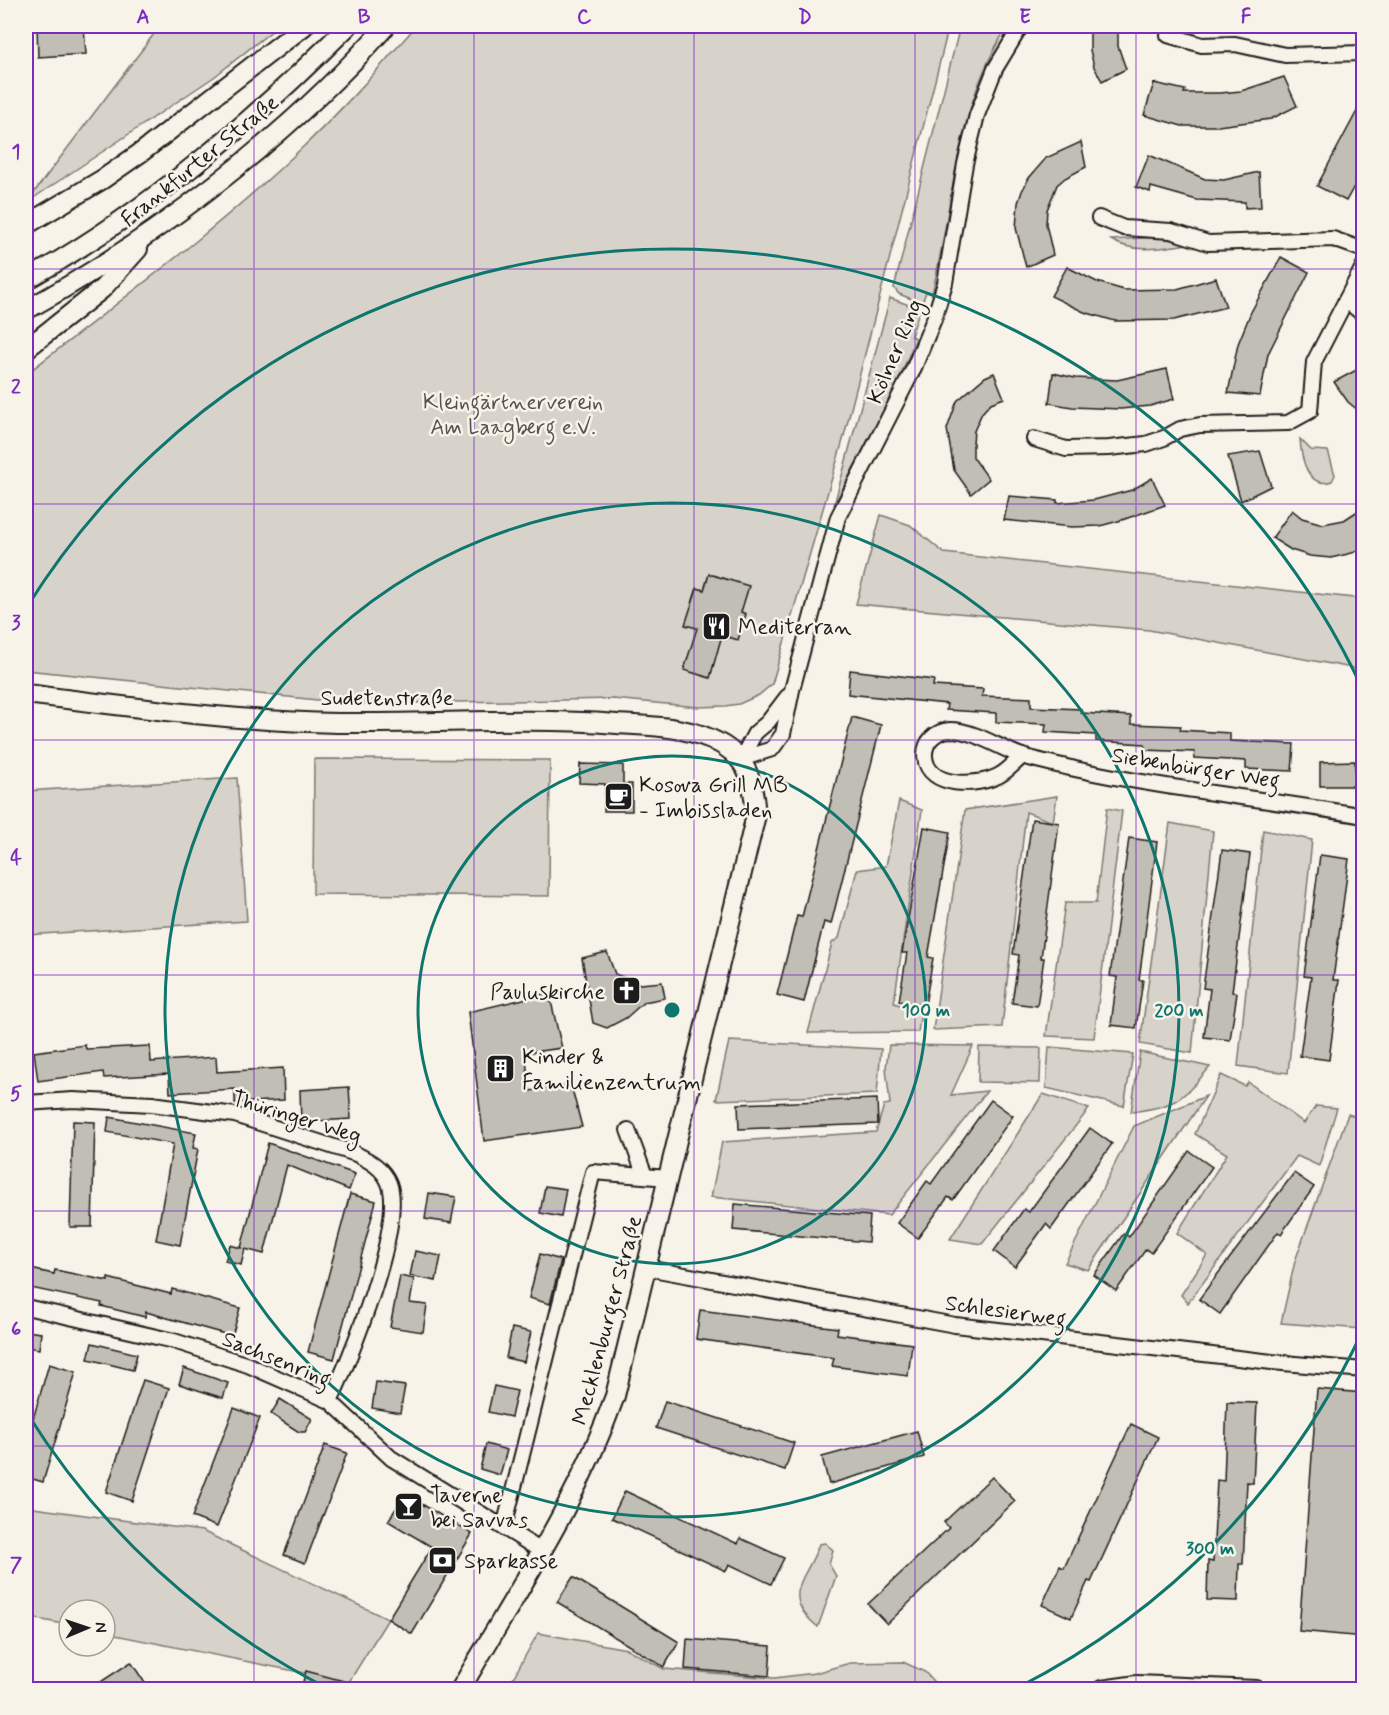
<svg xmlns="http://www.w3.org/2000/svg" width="1389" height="1715" font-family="Mynerve,sans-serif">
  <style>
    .green { fill: #d7d3cb; stroke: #7a7874; stroke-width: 1.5 }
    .building { fill: #c0beb5; stroke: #1c1c1c; stroke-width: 1.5 }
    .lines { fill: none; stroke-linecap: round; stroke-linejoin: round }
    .minor-casing { stroke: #1c1c1c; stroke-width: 18 }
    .tertiary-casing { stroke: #1c1c1c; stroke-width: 22 }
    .minor { stroke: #f7f3e8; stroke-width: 14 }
    .tertiary { stroke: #f7f3e8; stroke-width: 18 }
    .grid { fill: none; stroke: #7b2cbf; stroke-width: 1.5; stroke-opacity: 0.55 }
    .ring { fill: none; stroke: #0f766e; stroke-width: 3 }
    .labels { text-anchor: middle; stroke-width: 5; stroke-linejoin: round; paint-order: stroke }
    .street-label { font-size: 22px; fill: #1c1c1c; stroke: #f7f3e8 }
    .park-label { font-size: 22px; fill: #545351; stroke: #f7f3e8 }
    .poi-label { font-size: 22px; fill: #1c1c1c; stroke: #f7f3e8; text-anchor: start }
    .centre { fill: #0f766e; stroke: #f7f3e8; stroke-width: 3 }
    .ring-label { font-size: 18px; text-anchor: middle; font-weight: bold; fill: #0f766e; stroke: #f7f3e8; stroke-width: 5; stroke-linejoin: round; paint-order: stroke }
    .neatline { fill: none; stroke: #7b2cbf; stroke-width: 2 }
    .grid-label { font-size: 20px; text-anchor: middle; font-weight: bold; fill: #7b2cbf }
  </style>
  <rect width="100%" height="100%" fill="#f7f3e8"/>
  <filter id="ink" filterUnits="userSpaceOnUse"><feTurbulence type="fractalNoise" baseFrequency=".0167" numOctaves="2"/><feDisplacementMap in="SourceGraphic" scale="12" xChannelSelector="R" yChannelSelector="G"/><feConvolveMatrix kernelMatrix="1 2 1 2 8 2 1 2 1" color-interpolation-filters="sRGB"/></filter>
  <g filter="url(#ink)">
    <g class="green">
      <path d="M160 26H278L214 77 26 203Z"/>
      <path d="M416 26H949L843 440 772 684 759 695 739 704 725 706 698 707 613 699 356 704 26 670V374C120 301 218 229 304 146 344 108 380 67 416 26Z"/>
      <path d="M960 26H1008C955 107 954 202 932 294L926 292 922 303 899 294 894 288Z"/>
      <path d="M1158 237 1188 244C1161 248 1135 254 1111 240Z"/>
      <path d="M890 298 920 309 911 336 916 338 897 384 834 505Z"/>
      <path d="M1300 439 1311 450 1328 451 1335 475 1332 481C1307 490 1301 457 1300 439Z"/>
      <path d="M881 515 910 525 944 553 1363 599V670L1149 630 856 604Z"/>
      <path d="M314 759 550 760 549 896 313 894Z"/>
      <path d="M237 778 247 921 26 935V791Z"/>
      <path d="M1057 796 1053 822 1026 812 1002 1027 933 1030 965 810Z"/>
      <path d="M899 801 922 810 894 1003 921 1012 918 1032 808 1033 832 943 839 938 857 870 886 866Z"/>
      <path d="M1107 808 1122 811 1094 1038 1046 1036 1065 903H1096Z"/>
      <path d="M1170 823 1213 831 1192 1053 1140 1044Z"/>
      <path d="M1263 830 1312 840 1288 1073 1238 1066Z"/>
      <path d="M729 1041 881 1049 877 1094 716 1100Z"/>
      <path d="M889 1045 973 1046 951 1095 987 1091 889 1215 711 1197 722 1142 876 1132 884 1105 890 1104 886 1068Z"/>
      <path d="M979 1047 1041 1048 1040 1083 978 1082Z"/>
      <path d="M1049 1047 1133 1054 1124 1106 1046 1088Z"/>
      <path d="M1140 1052 1210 1067C1180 1102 1177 1105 1131 1112Z"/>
      <path d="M1221 1075 1245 1086 1248 1082 1304 1123 1316 1106 1337 1108 1319 1166 1297 1156 1188 1303 1181 1295 1207 1255 1177 1233 1227 1154 1195 1134Z"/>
      <path d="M1043 1094 1089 1109 982 1244 950 1239Z"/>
      <path d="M1206 1096 1088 1270 1065 1263 1134 1126Z"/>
      <path d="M1348 1114 1363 1119V1329L1281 1323 1295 1261Z"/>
      <path d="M26 1507 202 1531 388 1619 349 1682 105 1633V1610H69V1625L26 1617Z"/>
      <path d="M825 1543 833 1550 829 1564 836 1576 818 1627C778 1595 808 1578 819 1544Z"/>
      <path d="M538 1633 627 1649 664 1669 774 1678 815 1673 850 1663 903 1662 925 1672 940 1689H507Z"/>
    </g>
    <g class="building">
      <path d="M37 26H84L86 54 38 57Z"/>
      <path d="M1090 26H1118V46L1126 69 1102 81 1094 67 1090 50Z"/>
      <path d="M1284 77 1297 106 1271 119 1218 126H1182L1144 115 1154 83 1185 90 1184 93H1220L1241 91Z"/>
      <path d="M1364 98V168L1346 201 1317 186Z"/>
      <path d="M1081 142 1086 167 1065 178 1057 185 1047 210 1046 224 1053 255 1026 267 1016 228 1018 203 1022 191 1029 178 1046 158Z"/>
      <path d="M1149 155 1205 179 1224 180 1259 172 1261 207 1245 208V202L1197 200 1151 187 1150 192 1136 187Z"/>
      <path d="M1281 257 1309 272 1268 354 1260 396 1228 393 1238 344 1251 312Z"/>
      <path d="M1067 267 1097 282 1124 290 1177 289 1216 278 1226 307 1174 320 1115 321 1084 312 1051 296Z"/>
      <path d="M1364 366V415L1348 402 1334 382Z"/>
      <path d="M1167 369 1174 399 1150 406 1121 409 1072 407 1049 403 1053 373 1075 378 1117 380Z"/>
      <path d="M994 373 1004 398 991 403 982 413 974 431 973 443V457L989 479 971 494 954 470 947 429 957 401 985 377Z"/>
      <path d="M1260 451 1271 486 1241 501 1228 456Z"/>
      <path d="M1152 478 1165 505 1122 520 1100 526 1072 527 1004 520 1009 496 1057 500V503L1094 500 1132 490Z"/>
      <path d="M1364 507V548L1352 553 1331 558 1310 556 1291 550 1272 538 1292 510 1302 518 1323 524 1344 520Z"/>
      <path d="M709 574 749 586 741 612 746 614 738 640 722 635 710 678 684 670 697 628 685 625 697 588 704 590Z"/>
      <path d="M850 670 934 680 933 686 983 689 982 696 1031 698V707L1081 709V713L1131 716V724L1181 726 1180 730 1230 733V741L1294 744 1292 771 1246 769V761L1194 758 1195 752 1145 750V744L1096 741V735L1045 732 1046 724 996 722V713L946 710 947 704 848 694Z"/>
      <path d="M852 717 881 725 831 924 824 922 804 1002 777 995 797 916 802 917Z"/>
      <path d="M1355 761V786H1320V762Z"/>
      <path d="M580 764 623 765V784H632V811H604L605 784 579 783Z"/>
      <path d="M1032 819 1059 823 1041 958H1044L1037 1006 1012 1003 1019 955 1013 954Z"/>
      <path d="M924 827 950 832 928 957 933 958 925 1005 899 1001 907 953H902Z"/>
      <path d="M1129 838 1157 842 1139 980H1143L1136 1028 1111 1025 1117 977 1110 976Z"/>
      <path d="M1222 850 1250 854 1232 992 1237 993 1230 1040 1204 1037 1210 989 1203 988Z"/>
      <path d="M1320 855 1349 859 1333 980H1339L1329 1060 1300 1056 1311 977 1304 976Z"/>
      <path d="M607 952 615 974 640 984 662 982 665 998 644 1002 626 1018 607 1028 593 1023 582 958Z"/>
      <path d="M549 993 562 1048 525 1053 530 1091 571 1085 582 1127 484 1141 468 1012Z"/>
      <path d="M85 1045 86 1049 150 1046 151 1062 216 1057 217 1072 283 1068 284 1100 235 1103V1089L170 1093 169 1074 104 1078 103 1072 38 1081 34 1052Z"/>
      <path d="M349 1087 351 1119 301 1122 300 1090Z"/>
      <path d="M877 1099 878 1124 739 1129 738 1104Z"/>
      <path d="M991 1100 1013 1116 953 1200 948 1197 918 1238 897 1223 927 1181 931 1184Z"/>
      <path d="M109 1117 196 1133 193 1148 198 1149 180 1245 156 1240 173 1144 107 1132Z"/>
      <path d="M73 1121 95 1122 92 1227H70Z"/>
      <path d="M1090 1128 1112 1144 1051 1229 1046 1224 1015 1267 994 1251 1024 1209 1029 1212Z"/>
      <path d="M268 1143 355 1174 349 1190 287 1165 264 1254 245 1249 241 1265 225 1261 230 1245 241 1248Z"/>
      <path d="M1189 1151 1212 1167 1151 1253 1146 1249 1116 1291 1094 1275 1124 1233 1129 1237Z"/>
      <path d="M1294 1173 1314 1187 1281 1234 1278 1232 1220 1314 1199 1299Z"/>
      <path d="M545 1186 566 1189 561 1217 540 1213Z"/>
      <path d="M429 1193 456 1197 451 1223 425 1219Z"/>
      <path d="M350 1194 376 1201 334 1359 308 1352Z"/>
      <path d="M735 1204 870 1216 868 1242 733 1230Z"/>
      <path d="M415 1251 441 1256 436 1281 410 1276Z"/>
      <path d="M540 1254 561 1260 550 1304 529 1298Z"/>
      <path d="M26 1268 54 1274 55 1270 108 1281V1278L171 1294 172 1289 240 1308 232 1336 146 1312 145 1317 101 1306 102 1303 26 1287Z"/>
      <path d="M400 1276 414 1279 410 1303 427 1305 423 1332 390 1327Z"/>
      <path d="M700 1310 838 1328 837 1334 912 1344 908 1376 832 1366 834 1358 696 1339Z"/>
      <path d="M512 1328 531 1332 524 1362 506 1358Z"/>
      <path d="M26 1331 41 1333 39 1349 26 1347Z"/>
      <path d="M92 1343 137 1354 133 1370 88 1359Z"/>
      <path d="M49 1364 76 1372 43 1482 26 1477V1443Z"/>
      <path d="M184 1368 228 1383 223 1398 179 1384Z"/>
      <path d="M143 1380 169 1388 132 1501 106 1492Z"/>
      <path d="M376 1382 405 1386 400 1413 372 1408Z"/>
      <path d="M494 1386 517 1391 511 1417 488 1412Z"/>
      <path d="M1317 1389 1364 1393V1637L1299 1631Z"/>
      <path d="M280 1399 312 1419 305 1432H299L271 1414Z"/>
      <path d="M665 1401 794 1443 785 1470 656 1428Z"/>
      <path d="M1227 1402 1257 1403 1253 1483 1247 1482 1243 1564H1239L1238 1601 1207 1600 1208 1561 1213 1562 1217 1480 1224 1481Z"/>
      <path d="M234 1408 260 1418 217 1527 192 1517Z"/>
      <path d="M1131 1424 1158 1437 1091 1582 1088 1581 1071 1618 1042 1605 1060 1566 1064 1568Z"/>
      <path d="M917 1431 924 1457 829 1484 822 1457Z"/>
      <path d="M486 1444 507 1450 500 1475 480 1469Z"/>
      <path d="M325 1445 347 1453 305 1563 284 1555Z"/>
      <path d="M992 1477 1015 1501 887 1624 868 1604 949 1528 944 1522Z"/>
      <path d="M625 1491 738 1544 740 1538 784 1558 771 1584 729 1564 726 1571 612 1518Z"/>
      <path d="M405 1494 472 1534 412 1634 388 1619 432 1547 388 1521Z"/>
      <path d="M573 1577 679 1642 664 1667 557 1602Z"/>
      <path d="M687 1639 771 1646 769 1676 685 1669Z"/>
      <path d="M131 1662 149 1689H90Z"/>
      <path d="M306 1671 359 1685V1689H301Z"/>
    </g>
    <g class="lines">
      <defs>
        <g id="minor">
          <path d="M1168 35 1202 45 1235 44 1285 55 1364 53"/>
          <path d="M1099 218 1124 228 1171 231 1208 243 1333 239 1364 250"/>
          <path d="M1346 300 1364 315"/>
          <path d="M1034 439 1066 449 1109 448 1146 444 1164 438 1180 429 1200 425 1288 423 1310 411 1314 362 1364 265"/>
          <path d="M1023 756C1015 762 1007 772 998 776 978 786 928 789 925 757 924 742 935 731 950 730 974 730 999 748 1022 756 1039 761 1058 765 1075 769 1170 790 1268 799 1364 816"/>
          <path d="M741 759 772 749 783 734 792 690 838 517 913 370 934 319 945 283 965 164 977 115 995 69 1021 26"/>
          <path d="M741 759 755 733 768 722 787 697"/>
          <path d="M26 1103 73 1100 152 1104 235 1115 356 1154C370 1161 383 1168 389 1183 405 1224 350 1360 330 1401"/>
          <path d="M628 1130 645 1176"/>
          <path d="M647 1268 955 1325 1272 1362 1364 1370"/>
          <path d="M26 1307 174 1341 248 1365 330 1401 391 1458 543 1552"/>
          <path d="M504 1527 593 1172 668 1178"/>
        </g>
        <g id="tertiary">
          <path d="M26 225 103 179 143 151 304 26"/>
          <path d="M26 280C146 213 251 123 348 26"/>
          <path d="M26 310C152 241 291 134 386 26"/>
          <path d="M26 349 102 289 138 249"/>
          <path d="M26 694C129 707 233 721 337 723 430 724 524 717 617 724 648 726 682 726 711 739 747 755 753 778 756 815L615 1396C576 1505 517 1591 460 1690"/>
          <path d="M1102 1690 1137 1685 1256 1690"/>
        </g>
      </defs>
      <use href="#minor" class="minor-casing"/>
      <use href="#tertiary" class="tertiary-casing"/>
      <use href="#minor" class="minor"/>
      <use href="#tertiary" class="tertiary"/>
    </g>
  </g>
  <path class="grid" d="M254 26V1690M474 26V1690M694 26V1690M915 26V1690M1136 26V1690M26 269H1364M26 504H1364M26 740H1364M26 975H1364M26 1211H1364M26 1446H1364"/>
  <g class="ring">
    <circle cx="672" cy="1010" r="254"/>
    <circle cx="672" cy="1010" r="507"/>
    <path d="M1362 1332A761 761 0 0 1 1017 1688M327 1688A761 761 0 0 1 27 1413M27 607A761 761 0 0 1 1362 688"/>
  </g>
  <defs>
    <symbol id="restaurant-square" viewBox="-11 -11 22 22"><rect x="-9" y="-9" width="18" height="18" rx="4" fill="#1c1c1c" stroke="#f7f3e8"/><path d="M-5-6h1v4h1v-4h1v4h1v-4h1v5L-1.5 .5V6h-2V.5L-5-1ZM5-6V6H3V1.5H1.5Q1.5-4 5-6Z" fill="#fff"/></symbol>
    <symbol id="cafe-square" viewBox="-11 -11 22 22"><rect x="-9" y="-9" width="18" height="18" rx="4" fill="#1c1c1c" stroke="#f7f3e8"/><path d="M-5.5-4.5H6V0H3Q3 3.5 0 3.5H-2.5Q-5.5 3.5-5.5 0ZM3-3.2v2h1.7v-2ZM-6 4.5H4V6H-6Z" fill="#fff"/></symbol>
    <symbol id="church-square" viewBox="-11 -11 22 22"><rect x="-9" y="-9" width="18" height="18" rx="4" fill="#1c1c1c" stroke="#f7f3e8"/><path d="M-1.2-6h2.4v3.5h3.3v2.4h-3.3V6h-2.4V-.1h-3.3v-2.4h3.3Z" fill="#fff"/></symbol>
    <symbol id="building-square" viewBox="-11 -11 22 22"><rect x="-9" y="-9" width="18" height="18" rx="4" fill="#1c1c1c" stroke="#f7f3e8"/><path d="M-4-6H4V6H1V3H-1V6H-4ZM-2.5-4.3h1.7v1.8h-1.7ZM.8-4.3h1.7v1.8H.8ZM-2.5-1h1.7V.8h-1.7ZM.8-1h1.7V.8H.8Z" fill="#fff"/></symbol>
    <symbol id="bar-square" viewBox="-11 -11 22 22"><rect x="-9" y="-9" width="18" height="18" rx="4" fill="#1c1c1c" stroke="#f7f3e8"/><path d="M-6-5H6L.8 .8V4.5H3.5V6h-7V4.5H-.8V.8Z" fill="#fff"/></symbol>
    <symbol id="bank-square" viewBox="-11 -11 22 22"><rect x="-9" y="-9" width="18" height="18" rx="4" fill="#1c1c1c" stroke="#f7f3e8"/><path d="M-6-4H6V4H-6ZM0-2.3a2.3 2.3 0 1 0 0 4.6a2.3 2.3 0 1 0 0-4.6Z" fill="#fff"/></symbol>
  </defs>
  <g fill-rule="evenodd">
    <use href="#restaurant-square" x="700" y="610" width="33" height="33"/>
    <use href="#cafe-square" x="602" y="780" width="33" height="33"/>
    <use href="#church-square" x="610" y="974" width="33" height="33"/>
    <use href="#building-square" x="484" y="1052" width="33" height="33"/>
    <use href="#bar-square" x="392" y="1490" width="33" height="33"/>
    <use href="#bank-square" x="426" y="1544" width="33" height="33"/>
  </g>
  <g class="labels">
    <g class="street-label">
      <text transform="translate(199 160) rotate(-39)" y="8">Frankfurter Straße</text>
      <text transform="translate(894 351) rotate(-67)" y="8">Kölner Ring</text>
      <text x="387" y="705">Sudetenstraße</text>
      <text transform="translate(1196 767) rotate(9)" y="8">Siebenbürger Weg</text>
      <text transform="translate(297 1116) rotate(17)" y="8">Thüringer Weg</text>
      <text transform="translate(1006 1310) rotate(8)" y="8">Schlesierweg</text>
      <text transform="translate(606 1320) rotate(-75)" y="8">Mecklenburger Straße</text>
      <text transform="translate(277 1358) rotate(22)" y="8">Sachsenring</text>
    </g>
    <g class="park-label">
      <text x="513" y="409">Kleingärtnerverein<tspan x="513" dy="25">Am Laagberg e.V.</tspan></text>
    </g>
    <g class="poi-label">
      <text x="738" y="634">Mediterran</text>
      <text x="639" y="792">Kosova Grill MB<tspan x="639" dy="25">- Imbissladen</tspan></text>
      <text x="605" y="999" text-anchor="end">Pauluskirche</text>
      <text x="522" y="1064">Kinder &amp;<tspan x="522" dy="25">Familienzentrum</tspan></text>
      <text x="430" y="1502">Taverne<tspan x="430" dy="25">bei Savvas</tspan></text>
      <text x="464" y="1568">Sparkasse</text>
    </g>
  </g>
  <circle cx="672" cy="1010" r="9" class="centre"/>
  <g class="ring-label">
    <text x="926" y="1016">100 m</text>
    <text x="1179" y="1016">200 m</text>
    <text x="1210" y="1554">300 m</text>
  </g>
  <rect width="1389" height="1715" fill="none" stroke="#f7f3e8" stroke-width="66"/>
  <g transform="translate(87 1628) rotate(88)"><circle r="28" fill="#f7f3e8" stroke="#9f9d96" stroke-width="1.5"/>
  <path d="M0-4.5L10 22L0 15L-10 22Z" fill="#1c1c1c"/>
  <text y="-9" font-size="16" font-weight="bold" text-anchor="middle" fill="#1c1c1c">N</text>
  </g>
  <rect x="33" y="33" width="1323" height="1649" class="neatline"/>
  <g class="grid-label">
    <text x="143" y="23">A</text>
    <text x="364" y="23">B</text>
    <text x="584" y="23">C</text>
    <text x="805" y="23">D</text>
    <text x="1025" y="23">E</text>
    <text x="1246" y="23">F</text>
    <text x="16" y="158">1</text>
    <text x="16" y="393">2</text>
    <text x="16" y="629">3</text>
    <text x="16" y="864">4</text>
    <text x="16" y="1100">5</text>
    <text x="16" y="1335">6</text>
    <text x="16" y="1571">7</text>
  </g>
</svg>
